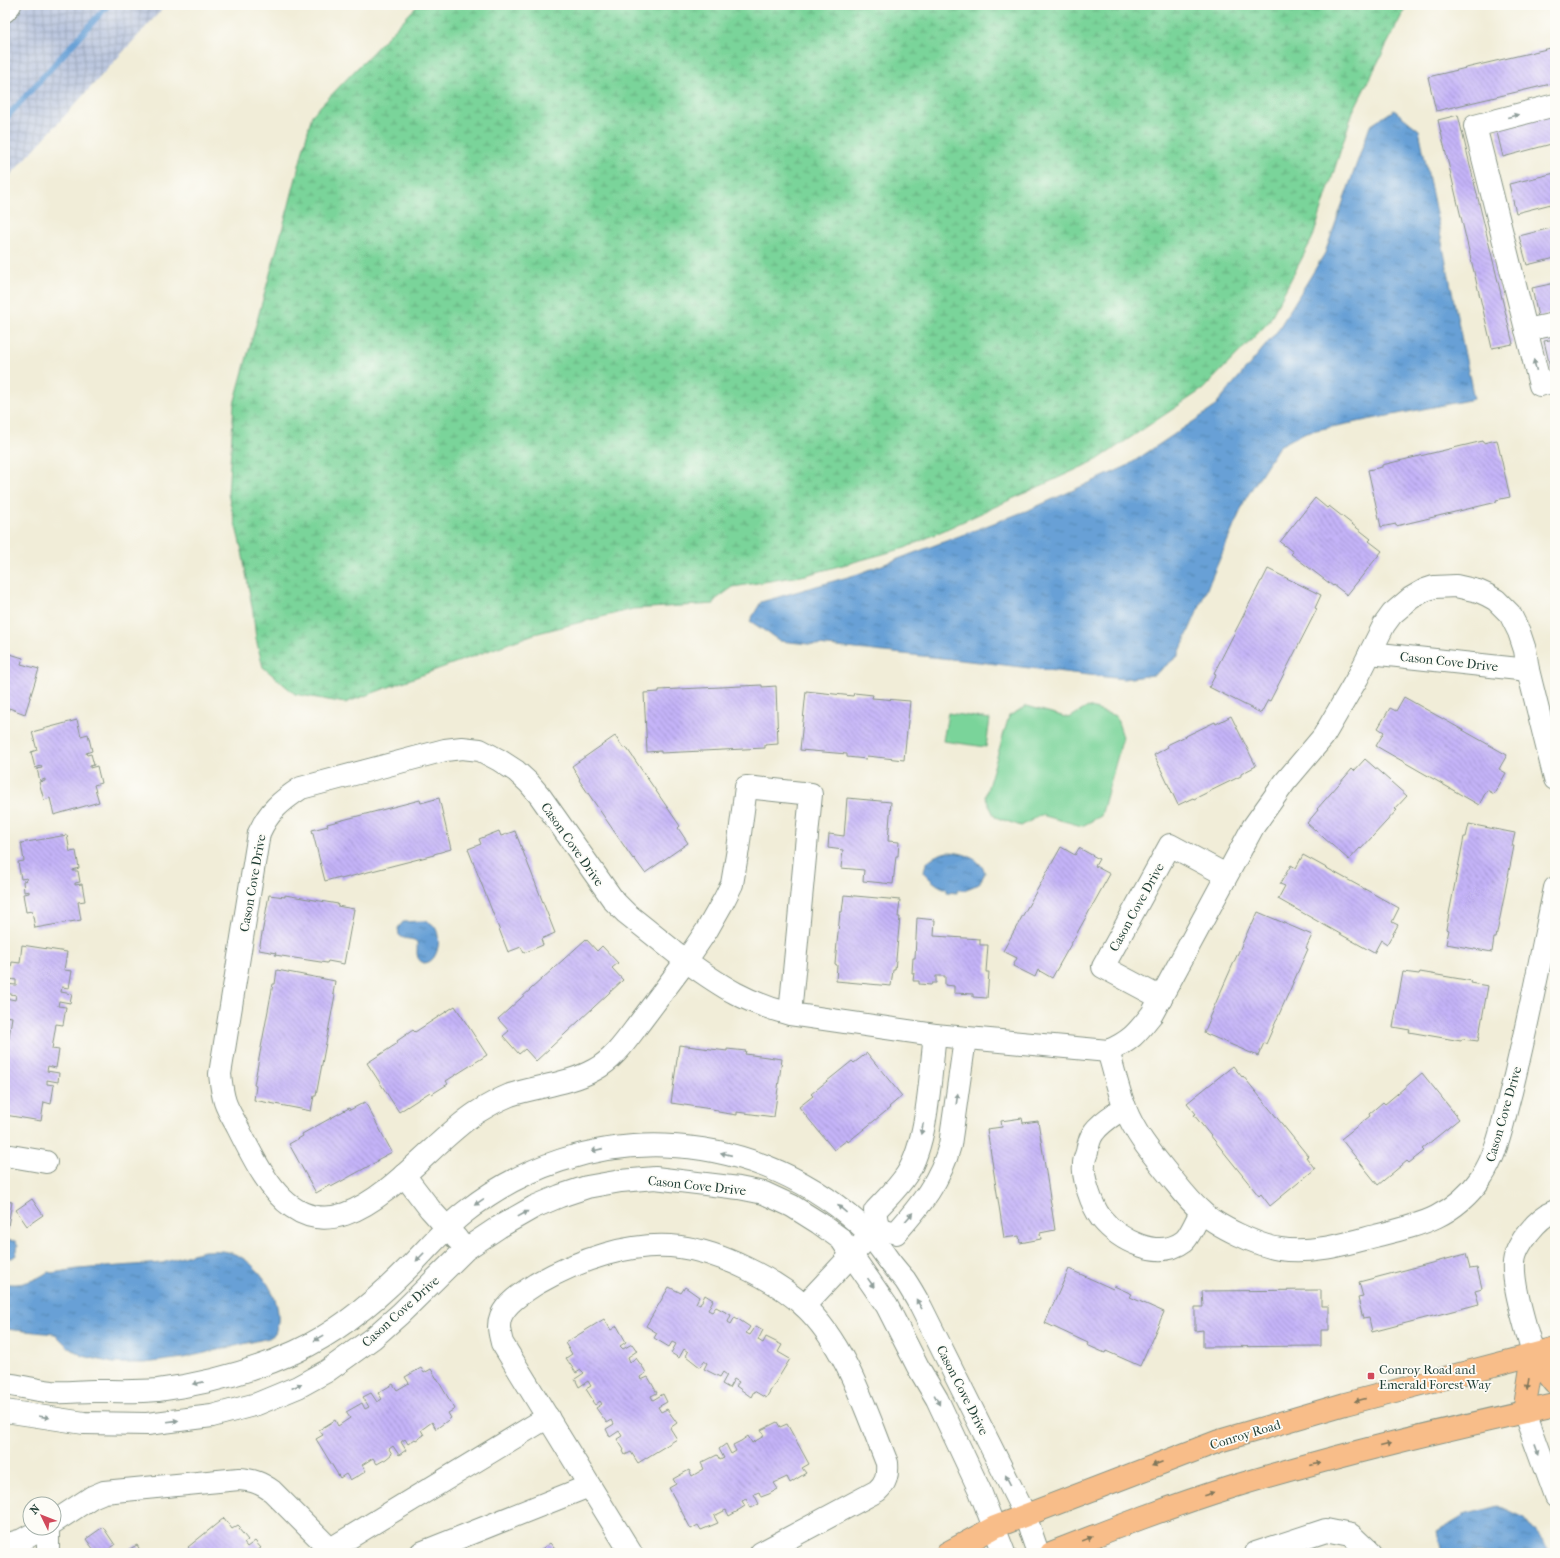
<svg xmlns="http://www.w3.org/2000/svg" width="1560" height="1558" font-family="'IM FELL French Canon',serif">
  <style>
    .industrial { fill: url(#industrial-grid) }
    .wetland { fill: url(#wetland-marsh); stroke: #4c8867 }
    .pitch { fill: #7ad49a; stroke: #4c8867 }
    .water { fill: url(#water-ripples); stroke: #436e85 }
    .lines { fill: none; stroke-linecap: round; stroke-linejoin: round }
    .stream { stroke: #67a0d6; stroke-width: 6 }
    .building { fill: url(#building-back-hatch) }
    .minor-casing { stroke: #889586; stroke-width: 24 }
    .major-casing { stroke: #889586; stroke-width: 24 }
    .minor { stroke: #fff; stroke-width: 22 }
    .major { stroke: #f8bd89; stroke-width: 22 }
    .oneway { fill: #8f9e9a }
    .oneway2 { fill: #81775a }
    .poi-dot { fill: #d1495b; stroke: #fdfcf7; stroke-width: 1.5 }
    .labels { text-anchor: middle; stroke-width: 3.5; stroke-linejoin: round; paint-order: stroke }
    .street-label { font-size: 13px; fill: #1f3d34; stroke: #fdfcf7 }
    .poi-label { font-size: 13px; fill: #1f3d34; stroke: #fdfcf7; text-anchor: start }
  </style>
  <defs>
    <pattern id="industrial-grid" width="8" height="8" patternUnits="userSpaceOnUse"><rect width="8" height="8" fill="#b9c5de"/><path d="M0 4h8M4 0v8" fill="none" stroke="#96a1b5"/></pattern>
    <pattern id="wetland-marsh" width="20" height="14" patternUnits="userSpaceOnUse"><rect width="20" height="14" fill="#7ad49a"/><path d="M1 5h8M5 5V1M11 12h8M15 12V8" fill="none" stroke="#63ad7e"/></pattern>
    <pattern id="water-ripples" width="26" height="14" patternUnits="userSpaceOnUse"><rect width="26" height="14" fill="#67a0d6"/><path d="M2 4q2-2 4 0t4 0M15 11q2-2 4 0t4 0" fill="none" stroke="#5484ae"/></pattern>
    <pattern id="building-back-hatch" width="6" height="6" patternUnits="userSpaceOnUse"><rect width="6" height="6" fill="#c4b3f8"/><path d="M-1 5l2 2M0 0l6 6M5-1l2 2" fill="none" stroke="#9f93ca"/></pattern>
  </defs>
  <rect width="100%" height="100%" fill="#fdfcf7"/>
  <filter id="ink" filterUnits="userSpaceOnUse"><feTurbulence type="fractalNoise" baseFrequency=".025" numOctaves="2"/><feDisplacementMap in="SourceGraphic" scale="8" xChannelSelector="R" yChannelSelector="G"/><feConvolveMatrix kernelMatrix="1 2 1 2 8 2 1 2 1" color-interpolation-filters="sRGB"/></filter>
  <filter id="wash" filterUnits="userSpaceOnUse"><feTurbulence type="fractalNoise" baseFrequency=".012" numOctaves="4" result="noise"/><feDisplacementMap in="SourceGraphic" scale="16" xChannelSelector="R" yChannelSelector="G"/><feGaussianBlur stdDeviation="0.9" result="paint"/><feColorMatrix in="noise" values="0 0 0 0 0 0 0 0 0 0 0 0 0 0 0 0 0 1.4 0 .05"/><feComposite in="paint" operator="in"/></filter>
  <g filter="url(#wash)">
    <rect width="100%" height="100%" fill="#f1edd8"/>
    <path class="industrial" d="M5 5H166L5 181Z"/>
    <path class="wetland" d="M418 5H1407L1353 111 1313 237 1268 323 1203 389 1097 460 905 548 806 575 733 587 715 600 714 604 633 609 534 634 345 703 295 694 263 667 256 639 253 612 242 551 228 494 234 404 289 205 312 115Z"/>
    <g class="pitch">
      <path d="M1027 706 1069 718 1088 707 1116 716 1123 737 1101 816 1082 826 1041 815 1021 826 995 817 985 797 1009 716Z"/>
      <path d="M948 713 990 719 986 747 943 741Z"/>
    </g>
    <g class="water">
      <path d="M1394 110 1419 130 1474 399 1306 432 1279 446 1246 498 1178 656 1154 675 1123 679 979 662 780 641 750 621 761 602 858 574 1031 509 1127 466 1212 409 1276 333 1325 253 1370 126Z"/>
      <path d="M947 852C961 852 980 857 985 873L979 884 964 890H957V893L947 892V889C938 887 931 880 924 873 924 860 935 855 947 852Z"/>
      <path d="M403 922C411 922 421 920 428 922 444 926 441 963 424 963 414 959 418 951 417 942 412 937 405 941 399 935L398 928Z"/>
      <path d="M5 1240 15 1241 18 1245 16 1255 12 1258 5 1257Z"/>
      <path d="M203 1251C211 1251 220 1250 228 1252 255 1258 281 1294 278 1322 277 1326 276 1330 275 1334L269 1338 183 1358 145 1363H113L83 1356 68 1347 55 1334 5 1329V1283C19 1287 36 1280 48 1272L52 1273 78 1269 162 1263Z"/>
      <path d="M1498 1506 1524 1518 1552 1553H1442L1437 1531 1464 1515Z"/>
    </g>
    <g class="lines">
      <path class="stream" d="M5 119 108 5"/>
    </g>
    <g id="blocks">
      <g class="building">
        <path d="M1555 47V83L1436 111 1428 77Z"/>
        <path d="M1555 113V143L1503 157 1496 128Z"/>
        <path d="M1458 115 1513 344 1492 348 1438 120Z"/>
        <path d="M1555 173V203L1516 213 1509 184Z"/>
        <path d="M1555 227V258L1527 265 1519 236Z"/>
        <path d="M1555 283V313L1538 317 1532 288Z"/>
        <path d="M1555 339V370L1551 371 1544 341Z"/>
        <path d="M1497 440 1510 497 1496 500 1497 502 1396 526V524L1381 527 1368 470 1382 467V465L1483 441V443Z"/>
        <path d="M1315 498 1327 508 1329 506 1371 539 1369 541 1382 551 1347 595 1334 585 1333 586 1291 554 1293 552 1280 542Z"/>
        <path d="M1268 569 1321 595 1315 608 1317 609 1270 701 1268 700 1261 713 1209 687 1216 674 1214 673 1261 581H1262Z"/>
        <path d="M7 653 23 658 21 664 39 669 25 714 9 708 7 715 5 714V659Z"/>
        <path d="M762 685V687L776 686 778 744 765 745V748L661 753V751L647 752 644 693 659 692V690Z"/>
        <path d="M806 691 853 696 854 693 873 695 872 698 910 701 904 760 867 756 866 759 847 757V754L800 750Z"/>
        <path d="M1404 697 1507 755 1499 769 1506 773 1494 794 1487 790 1479 805 1376 746 1384 732 1378 728 1390 708 1396 711Z"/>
        <path d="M1231 716 1256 766 1241 774V776L1194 799 1193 798 1178 805 1154 755 1168 747 1167 745 1215 722 1216 724Z"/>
        <path d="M77 720 81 736 88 734 92 751 86 753 87 755 91 754 94 765 90 766V768L97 766 101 783 94 785 99 802 54 815 50 798 44 800 39 782 45 781V779L40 781 37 769 42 768 41 766 35 768 31 752 37 750 32 732Z"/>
        <path d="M615 736 624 749 626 747 680 826 678 828 688 843 645 873 634 858 633 859 579 780 580 779 572 766Z"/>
        <path d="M1365 759 1407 796 1395 809 1397 810 1361 849 1360 848 1349 860 1307 823 1318 810 1317 809 1352 769 1354 771Z"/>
        <path d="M439 798 451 849 434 854V855L341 879 340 877 325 881 312 830 328 826 327 824 420 800 421 803Z"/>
        <path d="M847 798 891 802 888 841 899 842 898 856H896L893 884 863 881 864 870 841 868 843 850 828 848 829 834 844 836Z"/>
        <path d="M1469 824 1515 833 1512 846H1514L1496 938H1494L1492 952 1446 944 1449 930 1446 929 1464 837H1466Z"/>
        <path d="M499 831 501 836 515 831 555 933 541 939 543 945 524 953 521 947 508 952 468 849 481 844 479 839Z"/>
        <path d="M67 835 70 852 76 851 79 868 73 870V871H78L80 882 75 883V885L82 884 85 901 78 902 81 920 35 928 32 911 26 912 23 894 29 893V891L24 892 23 881 27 880V878L21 879 18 862 24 861 21 843Z"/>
        <path d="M1061 847 1075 855 1079 848 1099 859 1095 866 1110 874 1052 978 1038 970 1035 977 1013 966 1017 958 1003 951Z"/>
        <path d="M1303 855 1399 908 1392 922 1398 925 1387 944 1381 940 1374 953 1278 899 1285 886 1280 884 1291 865 1296 868Z"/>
        <path d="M269 895 285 897V895L338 904 337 906 354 909 344 964 328 961 327 963 275 955 276 953 259 950Z"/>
        <path d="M844 895 900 900 898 917H900L895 970H893L891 986 836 981 837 965 835 964 840 912H842Z"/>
        <path d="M1258 912 1312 935 1306 948 1308 949 1266 1044 1264 1043 1258 1056 1204 1033 1210 1019 1209 1018 1251 924 1252 925Z"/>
        <path d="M917 918 935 920 934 936 980 939V945H988L986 972H989L987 998 973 997V994L954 993V986L945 985V976H936V983H932L931 985 919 984V981H913L914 973H912L913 958H915Z"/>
        <path d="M586 939 597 951 602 946 618 963 612 968 623 980 536 1061 525 1049 519 1054 503 1036 509 1031 498 1019Z"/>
        <path d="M22 945 67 952 64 970 72 971 69 988 62 987 61 992 72 994 70 1003 59 1001 58 1006 66 1007 63 1025 56 1024 52 1049 59 1050 56 1068 48 1066 47 1071 59 1073 58 1082 47 1080V1084L54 1085 51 1104 44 1102 41 1121 5 1115V1042L8 1043 12 1017 5 1016V1007L6 998 15 1000 16 995 5 993V984L16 985V980L9 979 12 962 20 963Z"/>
        <path d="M277 970 335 981 333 994 335 995 316 1096H314L311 1111 254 1100 256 1086 254 1085 273 984H275Z"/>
        <path d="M1403 972 1419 974 1420 972 1472 981 1471 983 1488 986 1478 1041 1462 1039 1461 1041 1409 1032 1410 1030 1393 1027Z"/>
        <path d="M455 1006 487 1055 446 1081 448 1084 432 1094 430 1092 399 1112 367 1063 398 1043 397 1041 413 1030 415 1032Z"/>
        <path d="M679 1045 727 1051V1049L746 1051 745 1054 782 1059 774 1117 737 1112V1115L718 1112V1110L671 1103Z"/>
        <path d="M867 1053 902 1096 889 1107 890 1108 848 1142 847 1140 834 1150 799 1107 813 1096 811 1094 852 1061 854 1063Z"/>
        <path d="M1233 1066 1242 1077 1243 1076 1308 1156 1306 1157 1315 1169 1270 1206 1261 1194 1259 1196 1194 1115 1196 1114 1187 1103Z"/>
        <path d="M1422 1073 1459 1119 1422 1149 1424 1151 1409 1163 1407 1161 1378 1185 1341 1139 1370 1116 1369 1114 1383 1102 1385 1104Z"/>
        <path d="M365 1102 392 1152 377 1160 378 1161 331 1187 330 1185 316 1193 289 1144 303 1136 302 1134 349 1108 350 1110Z"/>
        <path d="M1022 1118 1023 1123 1038 1121 1055 1230 1040 1233 1041 1239 1020 1243 1019 1236 1004 1238 987 1129 1002 1127 1001 1121Z"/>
        <path d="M32 1199 43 1215 27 1226 16 1210Z"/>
        <path d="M5 1201 12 1202 7 1232 5 1231Z"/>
        <path d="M1466 1254 1470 1269 1477 1268 1482 1288 1475 1290 1479 1304 1372 1332 1369 1318 1363 1319 1358 1298 1363 1297 1359 1282Z"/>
        <path d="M1069 1269 1113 1289 1114 1286 1132 1294 1130 1297 1164 1312 1140 1366 1106 1351 1105 1353 1087 1345 1088 1343 1045 1323Z"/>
        <path d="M669 1287 681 1293 685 1287 699 1297 696 1303 700 1305 705 1295 713 1300 708 1310 712 1312 716 1307 731 1315 728 1322 731 1324 735 1317 750 1327 746 1333 750 1335 756 1326 763 1330 758 1340 763 1343 766 1337 782 1345 778 1352 790 1359 766 1398 754 1391 751 1397 736 1386 739 1382 734 1379 729 1388 722 1384 727 1375 723 1372 720 1377 704 1369 707 1363 704 1361 700 1367 696 1364 686 1356 688 1352 684 1349 679 1358 671 1353 676 1344 672 1342 669 1347 654 1338 657 1333 646 1326Z"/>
        <path d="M1321 1290V1306H1329V1330H1321V1346L1203 1347V1330L1195 1331V1307H1203L1202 1291Z"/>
        <path d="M604 1319 611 1330 617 1326 626 1342 620 1346 623 1349 632 1344 637 1351 628 1357 630 1362 636 1358 644 1369 646 1373 640 1377 641 1380 648 1377 651 1382 657 1393 651 1396 653 1400 663 1394 667 1402 658 1407 661 1412 667 1409 677 1423 670 1428 677 1439 638 1463 631 1452 625 1455 623 1451 624 1450 617 1439 622 1436 619 1431 610 1437 606 1429 614 1424 612 1420 607 1423 596 1408 602 1404 600 1401 595 1405 592 1401 593 1400 586 1389 591 1386 588 1381 579 1387 575 1379 584 1373 581 1370 576 1373 566 1358 572 1354 565 1343Z"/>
        <path d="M421 1368 424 1373 431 1369 455 1409 448 1413 451 1418 436 1429 432 1422 421 1430 424 1435 416 1440 415 1439 408 1444 405 1439 401 1442 406 1450 399 1455 393 1446 389 1449 392 1454 386 1459 377 1464 373 1458 362 1465 366 1471 357 1477V1476L350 1480 346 1474 340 1478 316 1439 323 1435 319 1430 335 1420 338 1426 350 1418 346 1412 362 1403 365 1409 369 1407 363 1397 371 1393 377 1402 382 1399 378 1393 393 1384 397 1390 409 1383 405 1377Z"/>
        <path d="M777 1422 780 1427 787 1424 809 1464 802 1468 806 1473 790 1483 787 1477 774 1483 778 1489 769 1494 761 1497 759 1492 754 1494 759 1504 751 1508 746 1499 742 1501 745 1506 737 1511H738L729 1516 726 1510 714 1516 718 1523 701 1530 698 1525 691 1529 669 1488 676 1484 673 1479 689 1470 692 1476 704 1469 701 1463 717 1455 720 1460 724 1458 719 1449 726 1444 731 1454 736 1451 733 1445 741 1441 748 1436 752 1443 764 1436 761 1430Z"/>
        <path d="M224 1518 232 1529 238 1525 241 1528 239 1529 248 1540 244 1543 247 1547 255 1541 261 1548 254 1553H193L188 1547Z"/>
        <path d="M103 1527 115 1545 103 1553H96L86 1539Z"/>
        <path d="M550 1543 558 1553H536Z"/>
        <path d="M137 1545 142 1553H122Z"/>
      </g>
    </g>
  </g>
  <g filter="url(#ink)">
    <use href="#blocks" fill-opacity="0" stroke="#889586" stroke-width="1"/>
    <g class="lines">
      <defs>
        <g id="minor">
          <path d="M5 11 10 5"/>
          <path d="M1555 105 1475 126 1540 385 1555 381"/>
          <path d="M1526 330 1555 324"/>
          <path d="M1370 653 1528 670"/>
          <path d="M462 748 480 750 499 760 516 771 529 783 540 796 614 901 626 913 686 961C671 981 656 1001 641 1021 628 1038 614 1060 594 1070 569 1084 538 1086 510 1095 498 1100 487 1106 476 1113 413 1154 332 1285 263 1174 254 1160 246 1144 238 1128 234 1120 228 1111 225 1102 222 1093 221 1083 220 1074L259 833C269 811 281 801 301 788L445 750Z"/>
          <path d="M1161 998 1103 967 1170 845 1226 875"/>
          <path d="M790 1014 811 794 746 787 738 849 732 884 724 900 707 930 686 961C722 987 747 1003 790 1014L935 1035 1108 1051C1131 1041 1137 1033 1152 1014L1253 827 1285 782 1323 737 1358 677 1384 625 1392 614 1411 598 1425 590 1434 587 1456 586 1478 591 1487 595 1496 600 1510 614 1519 632 1525 650 1528 670 1555 779"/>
          <path d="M1108 1051C1114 1070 1118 1090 1125 1108 1135 1134 1152 1154 1169 1175 1179 1187 1189 1201 1201 1211 1216 1226 1259 1246 1280 1249 1312 1254 1344 1244 1375 1236 1419 1225 1453 1218 1481 1178 1498 1153 1503 1121 1511 1092 1528 1024 1541 956 1555 888"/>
          <path d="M1125 1107C1114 1115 1102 1121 1094 1132 1090 1137 1088 1145 1087 1152 1086 1155 1084 1160 1084 1163 1082 1178 1092 1206 1101 1218 1119 1240 1158 1261 1184 1241 1190 1236 1197 1219 1201 1212"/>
          <path d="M5 1155 46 1162"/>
          <path d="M404 1175 430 1209 457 1239"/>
          <path d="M878 1228 896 1233C920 1206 941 1180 950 1145L965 1039"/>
          <path d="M878 1228 875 1211C886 1199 898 1188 907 1174 928 1141 930 1075 935 1035"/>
          <path d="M804 1306 862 1244"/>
          <path d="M1533 1355C1527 1329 1512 1287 1514 1262 1515 1252 1522 1240 1529 1232 1536 1223 1544 1215 1555 1211"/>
          <path d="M5 1384C21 1386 36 1390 52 1392 66 1393 80 1391 94 1391 115 1391 137 1392 158 1390 205 1384 251 1372 295 1352 336 1333 373 1303 405 1271 425 1252 443 1229 465 1212 582 1119 747 1124 858 1223 869 1232 877 1244 885 1255 891 1264 898 1272 905 1280 911 1289 916 1298 921 1307L1025 1515 1038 1553"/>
          <path d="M5 1411 84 1423 147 1424 212 1416 257 1404 298 1387 327 1371 373 1338 400 1314 466 1249 499 1227 534 1207 560 1196 587 1187 621 1181 655 1178 739 1188 764 1193 792 1206 819 1223 841 1239 851 1254 887 1306 918 1367 937 1399 980 1491 1004 1553"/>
          <path d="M1524 1412 1555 1497"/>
          <path d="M54 1522 92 1497 104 1492 239 1479C253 1480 261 1483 272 1491L334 1553"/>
          <path d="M5 1545 22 1540 44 1528"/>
          <path d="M329 1550 548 1417"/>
          <path d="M48 1553V1528"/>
          <path d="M421 1553 589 1486"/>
          <path d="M631 1553 502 1343C500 1334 497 1326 501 1316 507 1302 524 1292 536 1284 578 1260 631 1241 680 1247 720 1252 775 1279 804 1306 846 1345 866 1411 887 1463 888 1475 886 1483 877 1491L761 1553"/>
          <path d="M1256 1553 1326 1530 1351 1535 1370 1553"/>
        </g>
        <g id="major">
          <path d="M1533 1355 1555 1383"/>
          <path d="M1524 1412 1533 1355"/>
          <path d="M947 1553 995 1527 1219 1441 1345 1404 1555 1349"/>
          <path d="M1051 1553C1112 1529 1173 1505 1235 1486 1340 1454 1448 1429 1555 1405"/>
        </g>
      </defs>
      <use href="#minor" class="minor-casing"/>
      <use href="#major" class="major-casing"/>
      <use href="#minor" class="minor"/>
      <use href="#major" class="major"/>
    </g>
    <defs><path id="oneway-solid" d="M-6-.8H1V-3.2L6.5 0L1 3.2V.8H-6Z"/></defs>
    <g class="oneway">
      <use href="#oneway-solid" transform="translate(1513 116) rotate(-15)"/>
      <use href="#oneway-solid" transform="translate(1535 365) rotate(-104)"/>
      <use href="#oneway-solid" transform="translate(957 1099) rotate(-82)"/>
      <use href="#oneway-solid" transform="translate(922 1129) rotate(102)"/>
      <use href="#oneway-solid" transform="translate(597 1150) rotate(167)"/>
      <use href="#oneway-solid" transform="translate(726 1154) rotate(-167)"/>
      <use href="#oneway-solid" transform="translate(479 1202) rotate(145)"/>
      <use href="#oneway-solid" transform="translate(842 1209) rotate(-140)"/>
      <use href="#oneway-solid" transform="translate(523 1214) rotate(-29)"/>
      <use href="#oneway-solid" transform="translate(909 1217) rotate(-49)"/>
      <use href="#oneway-solid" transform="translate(420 1257) rotate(134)"/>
      <use href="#oneway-solid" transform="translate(871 1283) rotate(55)"/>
      <use href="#oneway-solid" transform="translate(919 1304) rotate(-120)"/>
      <use href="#oneway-solid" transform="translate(319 1338) rotate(151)"/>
      <use href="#oneway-solid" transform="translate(198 1383) rotate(169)"/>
      <use href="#oneway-solid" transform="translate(297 1386) rotate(-25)"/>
      <use href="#oneway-solid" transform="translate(937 1400) rotate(62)"/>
      <use href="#oneway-solid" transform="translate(44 1417) rotate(9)"/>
      <use href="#oneway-solid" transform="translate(173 1421) rotate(-7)"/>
      <use href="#oneway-solid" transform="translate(1537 1449) rotate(70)"/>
      <use href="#oneway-solid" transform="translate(1008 1480) rotate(-117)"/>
    </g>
    <g class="oneway2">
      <use href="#oneway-solid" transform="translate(1528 1384) rotate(99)"/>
      <use href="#oneway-solid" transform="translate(1360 1400) rotate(165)"/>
      <use href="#oneway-solid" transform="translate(1386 1445) rotate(-14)"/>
      <use href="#oneway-solid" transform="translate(1157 1464) rotate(159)"/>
      <use href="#oneway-solid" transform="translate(1316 1464) rotate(-15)"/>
      <use href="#oneway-solid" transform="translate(1209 1494) rotate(-18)"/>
      <use href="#oneway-solid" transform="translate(1087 1539) rotate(-22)"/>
    </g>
  </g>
  <rect class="poi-dot" x="1367" y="1372" width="8" height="8" rx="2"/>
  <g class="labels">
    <g class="street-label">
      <text transform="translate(1449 661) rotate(6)" y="5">Cason Cove Drive</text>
      <text transform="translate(573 844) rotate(55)" y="5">Cason Cove Drive</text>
      <text transform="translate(252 883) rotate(-80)" y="5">Cason Cove Drive</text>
      <text transform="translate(1136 907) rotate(-61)" y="5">Cason Cove Drive</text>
      <text transform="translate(1503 1114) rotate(-74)" y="5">Cason Cove Drive</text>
      <text transform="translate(697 1185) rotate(6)" y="5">Cason Cove Drive</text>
      <text transform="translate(400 1311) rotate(-42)" y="5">Cason Cove Drive</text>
      <text transform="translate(963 1390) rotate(63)" y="5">Cason Cove Drive</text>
      <text transform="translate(1245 1434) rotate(-17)" y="5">Conroy Road</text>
    </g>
    <g class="poi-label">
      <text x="1379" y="1374">Conroy Road and<tspan x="1379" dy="15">Emerald Forest Way</tspan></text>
    </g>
  </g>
  <rect width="1560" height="1558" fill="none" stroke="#fdfcf7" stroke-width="20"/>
  <g transform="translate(42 1516) rotate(313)"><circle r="19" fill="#fdfcf7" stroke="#a4b0a9"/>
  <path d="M0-3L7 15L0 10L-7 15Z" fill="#d1495b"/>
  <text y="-6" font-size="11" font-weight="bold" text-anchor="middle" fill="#1f3d34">N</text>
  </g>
</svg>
